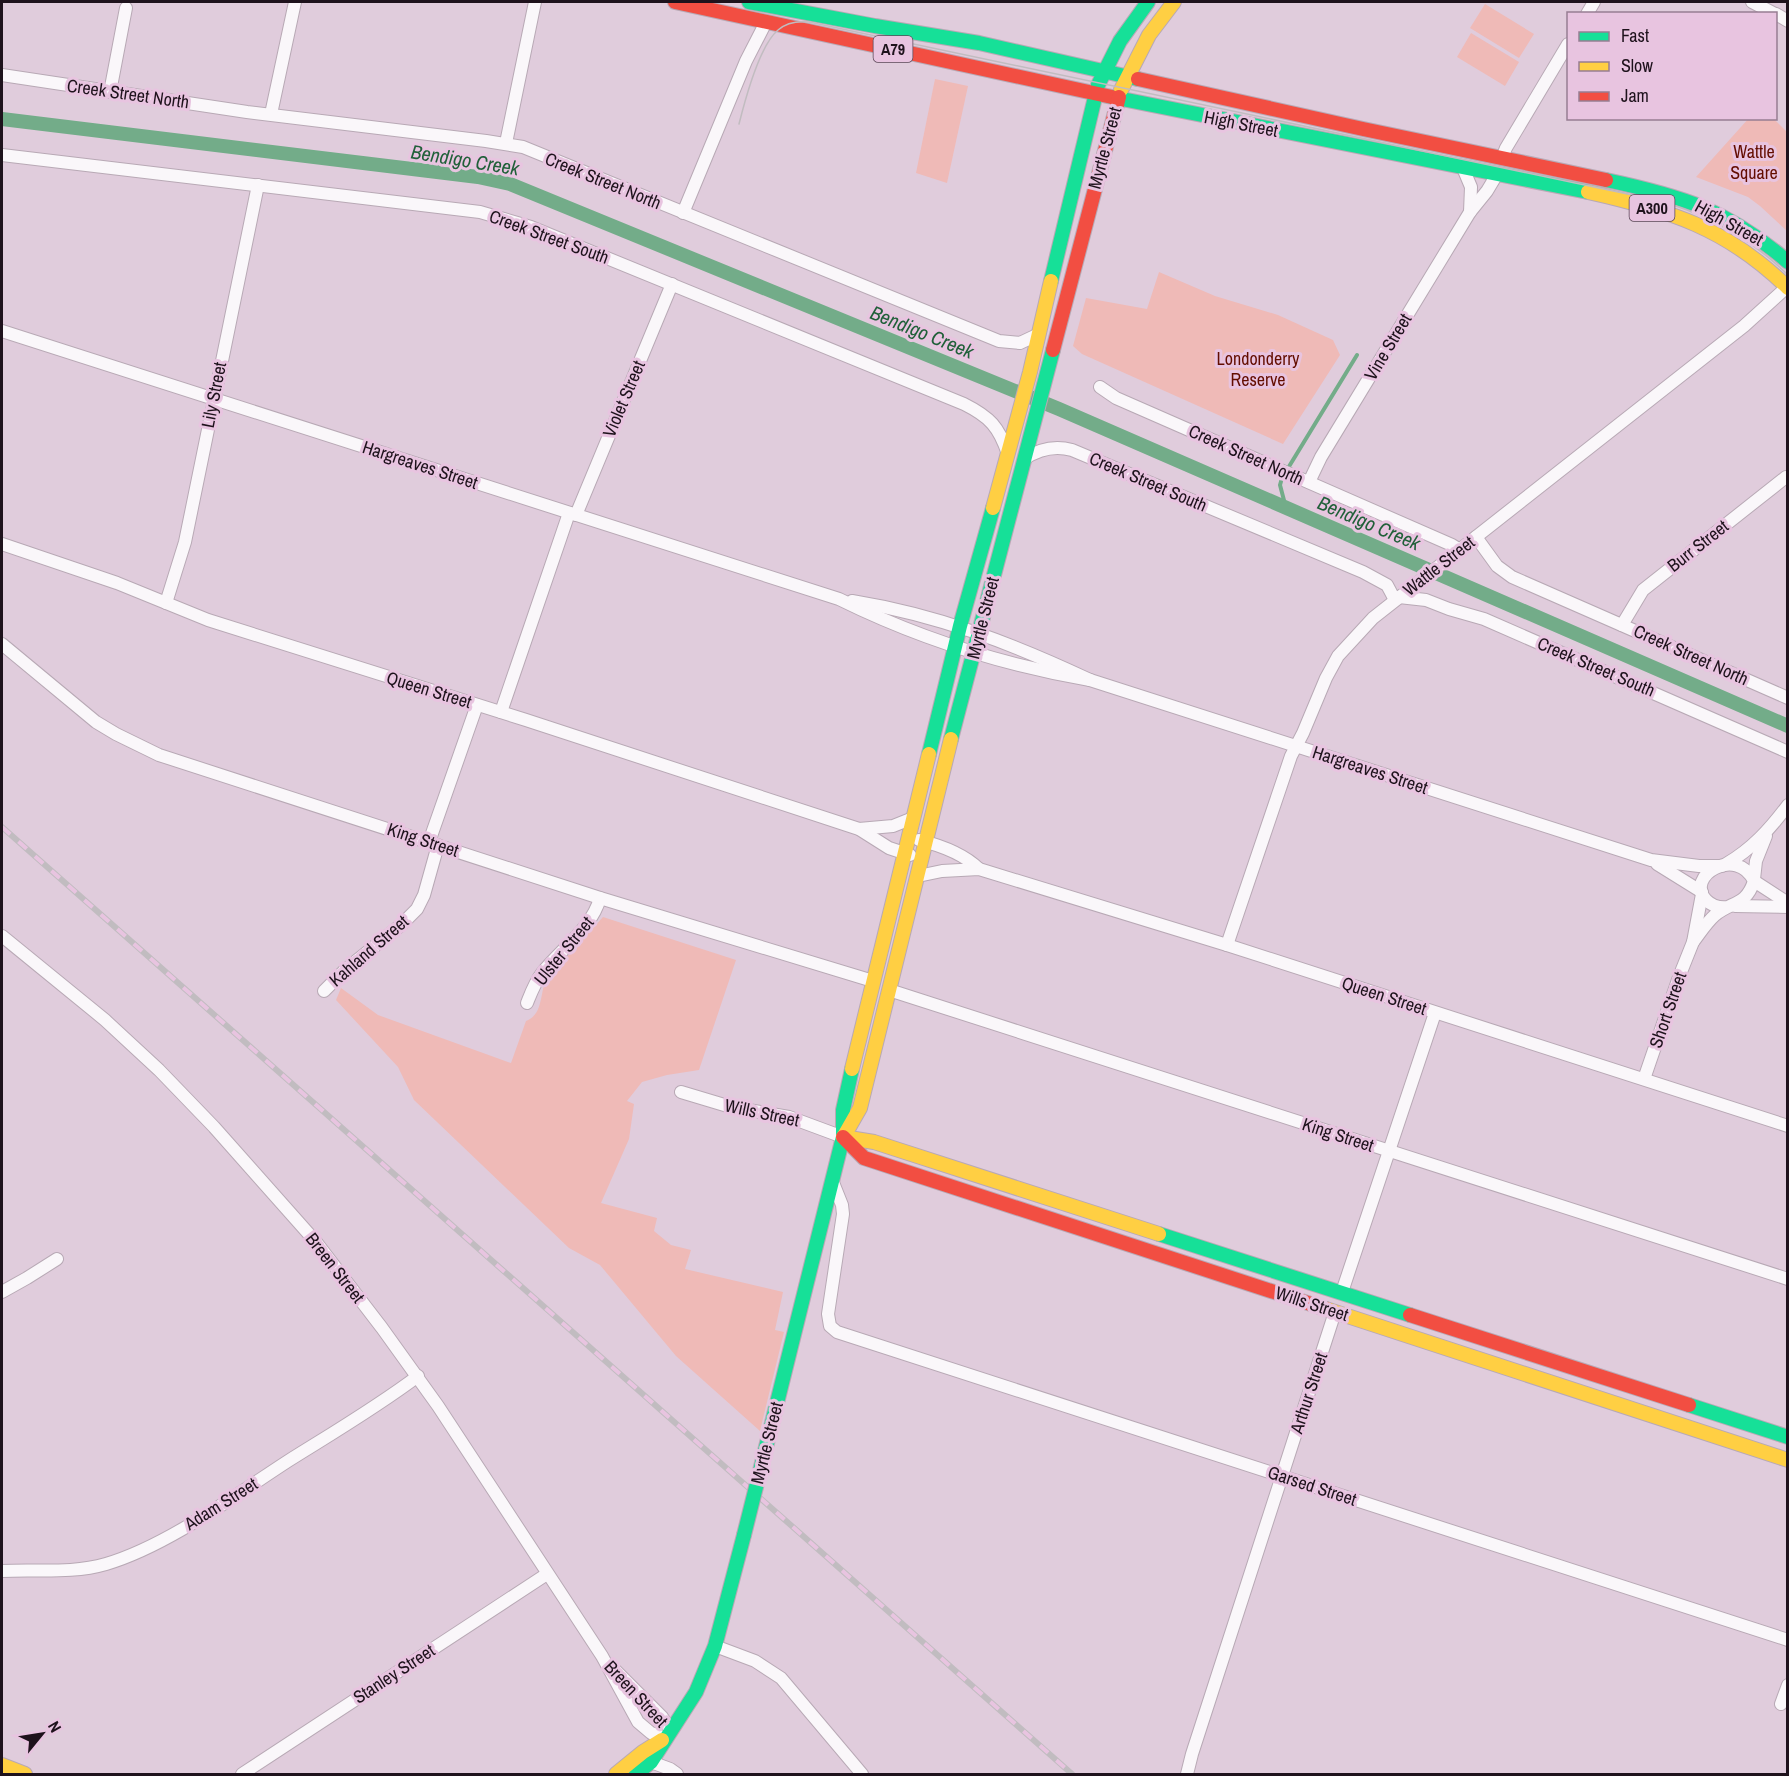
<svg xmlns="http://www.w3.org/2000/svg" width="1789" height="1776" font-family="'Archivo Narrow',sans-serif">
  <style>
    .green { fill: #efbab7 }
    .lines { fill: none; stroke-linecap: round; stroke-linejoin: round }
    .stream { stroke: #73ac89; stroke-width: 4 }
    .canal { stroke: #73ac89; stroke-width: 14 }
    .street-casing { stroke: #b8a9b5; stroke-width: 14 }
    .fast-casing { stroke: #b8a9b5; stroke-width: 16 }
    .slow-casing { stroke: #b8a9b5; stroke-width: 16 }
    .jam-casing { stroke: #b8a9b5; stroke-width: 16 }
    .street { stroke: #faf7fa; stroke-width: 12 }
    .fast { stroke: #16e098; stroke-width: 14 }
    .slow { stroke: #ffcf43; stroke-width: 14 }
    .jam { stroke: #f24e42; stroke-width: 14 }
    .tram { stroke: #c1bcc0; stroke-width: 1.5 }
    .rail-casing { stroke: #c1bcc0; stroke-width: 6 }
    .rail { stroke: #e8c4e0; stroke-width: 4; stroke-dasharray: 11; stroke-linecap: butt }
    .fast-bridge-casing { stroke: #b8a9b5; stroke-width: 16; stroke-linecap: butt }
    .fast-bridge { stroke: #16e098; stroke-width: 14 }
    .labels { text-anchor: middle; stroke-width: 6; stroke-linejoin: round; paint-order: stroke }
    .shield { fill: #e8c4e0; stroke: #5b4757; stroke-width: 1.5 }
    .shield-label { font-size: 16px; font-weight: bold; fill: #1e121c }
    .street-label { font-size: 18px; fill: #1e121c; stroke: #e8c4e0 }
    .park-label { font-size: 18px; fill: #630d00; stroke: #e8c4e0 }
    .water-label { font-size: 20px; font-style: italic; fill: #206039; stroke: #e8c4e0 }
  </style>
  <rect width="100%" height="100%" fill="#e0ccdc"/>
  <g class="green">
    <path d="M1485 4 1534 34 1519 58 1470 28Z"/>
    <path d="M1471 33 1519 62 1505 86 1457 57Z"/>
    <path d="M935 79 968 86 947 183 916 173Z"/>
    <path d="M1749 118 1774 119 1787 132V231L1760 206 1748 197 1696 177Z"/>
    <path d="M1159 272 1215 296 1278 315 1333 340 1340 355 1283 444 1082 354 1073 346 1086 298 1147 309Z"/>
    <path d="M603 917 736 960 699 1070 667 1075 642 1082 627 1101 634 1104 629 1139 601 1203 657 1218 654 1231 671 1245 691 1250 685 1269 783 1292 775 1330 784 1332 760 1431 676 1356 600 1265 569 1248 414 1100 398 1067 336 1000 341 988 378 1015 511 1063 526 1021C544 1014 539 993 547 978Z"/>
  </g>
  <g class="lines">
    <path class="stream" d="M1286 508 1280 485 1282 478 1357 355"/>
    <path class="canal" d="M2 119 478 177 510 184 1059 409 1788 726"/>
    <defs>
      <g id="street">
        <path d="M1752 2 1775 14"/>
        <path d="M1587 14 1594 2"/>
        <path d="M1776 14 1788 21"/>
        <path d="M2 75 247 112 486 141 523 147 999 341 1020 343 1039 334"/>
        <path d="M110 92 126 8"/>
        <path d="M271 114 295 2"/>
        <path d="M506 143 535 2"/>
        <path d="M2 155 480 212 531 227 964 404C990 417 999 427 1008 454"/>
        <path d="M1502 158 1506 148 1568 44"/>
        <path d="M1463 168 1471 187 1470 212"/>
        <path d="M683 213 746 61 766 22"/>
        <path d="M2 331 839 599C918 638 1003 665 1090 680"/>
        <path d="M1100 387 1116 398 1452 545 1460 550"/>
        <path d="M1024 459C1039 449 1054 445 1072 450L1363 572 1387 585 1395 600"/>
        <path d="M1309 482 1321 457 1470 212 1487 191 1496 176"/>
        <path d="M576 515 672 284"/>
        <path d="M1476 537 1497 566 1512 577 1788 698"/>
        <path d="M2 544 117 583 208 620 526 720 859 829 889 848 910 855"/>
        <path d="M1399 597 1426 600 1449 609 1484 619 1788 752"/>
        <path d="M852 601C938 615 1011 643 1090 680L1651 860 1699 866H1722"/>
        <path d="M166 603 185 542 258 185"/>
        <path d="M1622 625 1643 590 1786 477"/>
        <path d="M2 644 96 722 116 734 159 755 600 898 873 981"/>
        <path d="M501 712 569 513"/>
        <path d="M859 829 893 826 913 818"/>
        <path d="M919 840C939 845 964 854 979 869"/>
        <path d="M429 842 477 705"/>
        <path d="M1657 864 1702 892"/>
        <path d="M1726 864C1752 849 1770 829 1788 805"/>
        <path d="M918 876 942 871 979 869 1227 945 1788 1126"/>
        <path d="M1754 879 1756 861 1766 836"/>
        <path d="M1754 881 1788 903"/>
        <path d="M1735 906 1788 907"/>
        <path d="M2 936 105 1020 159 1070 214 1127 316 1242 382 1328 438 1406 602 1656 638 1722 651 1733 665 1738"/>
        <path d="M1693 942C1700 933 1706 923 1715 915 1732 901 1746 906 1754 881 1737 845 1684 876 1706 900 1712 906 1720 908 1728 907"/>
        <path d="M1227 945 1291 756 1303 733 1326 678 1338 656 1373 618 1744 326 1787 287"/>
        <path d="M889 990 1788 1279"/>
        <path d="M324 991 345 970 401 925 417 909 424 895 438 845"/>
        <path d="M527 1003C531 993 535 982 542 973 561 949 592 928 600 898"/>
        <path d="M1644 1079 1679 977 1693 942 1702 894"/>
        <path d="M681 1092 731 1107 789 1117 843 1137"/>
        <path d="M832 1180 842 1205 843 1214 828 1314 830 1326 837 1332 1788 1640"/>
        <path d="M2 1292 27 1278 57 1259"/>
        <path d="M1342 1292 1435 1013"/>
        <path d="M2 1571C36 1569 72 1574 106 1564 167 1546 234 1496 288 1461 331 1434 377 1407 418 1376"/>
        <path d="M715 1646 755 1661 781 1678 862 1774"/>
        <path d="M613 1668 662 1717 671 1731"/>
        <path d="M1781 1704 1788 1685"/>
        <path d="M651 1762 670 1769 677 1774"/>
        <path d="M242 1774 547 1574"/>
        <path d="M1187 1774 1192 1754 1335 1312"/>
      </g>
      <g id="fast">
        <path d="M749 2 875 26 979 43 1138 79"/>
        <path d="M1098 85 1120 41 1148 2"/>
        <path d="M1112 97 1588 192"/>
        <path d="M1606 180C1682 196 1728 210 1788 262"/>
        <path d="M1051 281 1096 93"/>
        <path d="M951 739 1053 350"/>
        <path d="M929 754 960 626 993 508"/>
        <path d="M1159 1234 1410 1315"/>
        <path d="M1689 1405 1788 1437"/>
        <path d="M771 1427 843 1137V1110L852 1069"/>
        <path d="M636 1774 651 1762 696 1692 715 1646 744 1535"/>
      </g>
      <g id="slow">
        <path d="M1121 90 1149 35 1174 2"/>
        <path d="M1588 192C1669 210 1727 228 1788 288"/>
        <path d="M993 508 1030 372 1051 281"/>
        <path d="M852 1069 929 754"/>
        <path d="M844 1136 860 1108 951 739"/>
        <path d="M843 1137 874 1142 1159 1234"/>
        <path d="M1326 1309 1788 1460"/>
        <path d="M2 1765 25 1774"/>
        <path d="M616 1774 643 1752 662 1740"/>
      </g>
      <g id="jam">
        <path d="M675 2 1112 97"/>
        <path d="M1138 79 1363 129 1606 180"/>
        <path d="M1053 350 1119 97"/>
        <path d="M843 1137 864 1158 1326 1309"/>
        <path d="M1410 1315 1689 1405"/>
      </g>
    </defs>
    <use href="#street" class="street-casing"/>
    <use href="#fast" class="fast-casing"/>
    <use href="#slow" class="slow-casing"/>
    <use href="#jam" class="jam-casing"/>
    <use href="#street" class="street"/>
    <use href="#fast" class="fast"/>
    <use href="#slow" class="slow"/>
    <use href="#jam" class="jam"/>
    <path class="tram" d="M739 124C745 100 760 45 778 30 787 22 798 21 809 22L1656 200C1705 213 1751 239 1788 275"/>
    <defs>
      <path id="rail" d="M2 827 1072 1774"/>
    </defs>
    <use href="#rail" class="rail-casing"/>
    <use href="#rail" class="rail"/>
    <defs>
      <path id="fast-bridge" d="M744 1535 771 1427"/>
    </defs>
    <use href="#fast-bridge" class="fast-bridge-casing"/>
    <use href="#fast-bridge" class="fast-bridge"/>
  </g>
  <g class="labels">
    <g class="shield">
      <rect x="873.5" y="36" width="39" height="26" rx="4.5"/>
      <rect x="1629.5" y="195" width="45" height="26" rx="4.5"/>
    </g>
    <g class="shield-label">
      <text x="893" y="55">A79</text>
      <text x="1652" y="214">A300</text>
    </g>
    <g class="street-label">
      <text transform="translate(128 94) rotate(8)" y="6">Creek Street North</text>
      <text transform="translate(1241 124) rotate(11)" y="6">High Street</text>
      <text transform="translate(1105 148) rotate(-75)" y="6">Myrtle Street</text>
      <text transform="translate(603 181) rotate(22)" y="6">Creek Street North</text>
      <text transform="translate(1729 223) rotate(29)" y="6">High Street</text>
      <text transform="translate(549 237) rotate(20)" y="6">Creek Street South</text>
      <text transform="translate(1388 347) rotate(-59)" y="6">Vine Street</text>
      <text transform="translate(214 395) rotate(-79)" y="6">Lily Street</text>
      <text transform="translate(624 399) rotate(-67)" y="6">Violet Street</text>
      <text transform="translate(1246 455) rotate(24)" y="6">Creek Street North</text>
      <text transform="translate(420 465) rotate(18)" y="6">Hargreaves Street</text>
      <text transform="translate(1148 482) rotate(23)" y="6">Creek Street South</text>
      <text transform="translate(1698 546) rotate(-38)" y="6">Burr Street</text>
      <text transform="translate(1439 566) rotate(-38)" y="6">Wattle Street</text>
      <text transform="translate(983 618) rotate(-76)" y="6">Myrtle Street</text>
      <text transform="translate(1691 655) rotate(24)" y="6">Creek Street North</text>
      <text transform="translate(1596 667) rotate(23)" y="6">Creek Street South</text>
      <text transform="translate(429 690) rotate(17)" y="6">Queen Street</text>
      <text transform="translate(1370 770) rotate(18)" y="6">Hargreaves Street</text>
      <text transform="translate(423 840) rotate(18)" y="6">King Street</text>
      <text transform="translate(369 951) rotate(-41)" y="6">Kahland Street</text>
      <text transform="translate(564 951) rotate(-51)" y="6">Ulster Street</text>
      <text transform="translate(1384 996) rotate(18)" y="6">Queen Street</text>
      <text transform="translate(1668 1010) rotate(-71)" y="6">Short Street</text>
      <text transform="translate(762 1113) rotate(12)" y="6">Wills Street</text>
      <text transform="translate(1338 1135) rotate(18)" y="6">King Street</text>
      <text transform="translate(335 1268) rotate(52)" y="6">Breen Street</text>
      <text transform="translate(1312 1304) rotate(18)" y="6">Wills Street</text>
      <text transform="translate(1309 1393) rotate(-72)" y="6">Arthur Street</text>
      <text transform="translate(767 1443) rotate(-76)" y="6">Myrtle Street</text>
      <text transform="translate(1312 1486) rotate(18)" y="6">Garsed Street</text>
      <text transform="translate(221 1504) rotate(-32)" y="6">Adam Street</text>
      <text transform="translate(394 1674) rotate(-33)" y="6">Stanley Street</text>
      <text transform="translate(636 1694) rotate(47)" y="6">Breen Street</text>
    </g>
    <g class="park-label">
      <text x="1754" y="158">Wattle<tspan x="1754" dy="21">Square</tspan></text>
      <text x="1258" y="365">Londonderry<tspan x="1258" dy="21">Reserve</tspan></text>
    </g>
    <g class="water-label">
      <text transform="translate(465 160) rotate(9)" y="7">Bendigo Creek</text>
      <text transform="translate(922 332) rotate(22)" y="7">Bendigo Creek</text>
      <text transform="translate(1369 523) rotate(23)" y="7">Bendigo Creek</text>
    </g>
  </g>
  <rect width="1789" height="1776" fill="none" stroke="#1e121c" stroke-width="6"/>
  <rect x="1567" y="12" width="210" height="108" fill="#e8c4e0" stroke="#977d92" stroke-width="1.5"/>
  <rect x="1579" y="32" width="30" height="9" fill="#16e098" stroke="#977d92" stroke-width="1.5"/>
  <text x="1621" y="42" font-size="18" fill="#1e121c">Fast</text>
  <rect x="1579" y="62" width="30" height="9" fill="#ffcf43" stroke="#977d92" stroke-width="1.5"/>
  <text x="1621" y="72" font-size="18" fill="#1e121c">Slow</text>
  <rect x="1579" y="92" width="30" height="9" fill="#f24e42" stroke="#977d92" stroke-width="1.5"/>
  <text x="1621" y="102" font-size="18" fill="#1e121c">Jam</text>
  <g transform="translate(42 1734) rotate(60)" stroke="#e8c4e0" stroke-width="4.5" paint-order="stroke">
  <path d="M0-4.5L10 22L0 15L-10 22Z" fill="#1e121c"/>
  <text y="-9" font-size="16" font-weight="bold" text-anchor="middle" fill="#1e121c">N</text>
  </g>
</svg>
